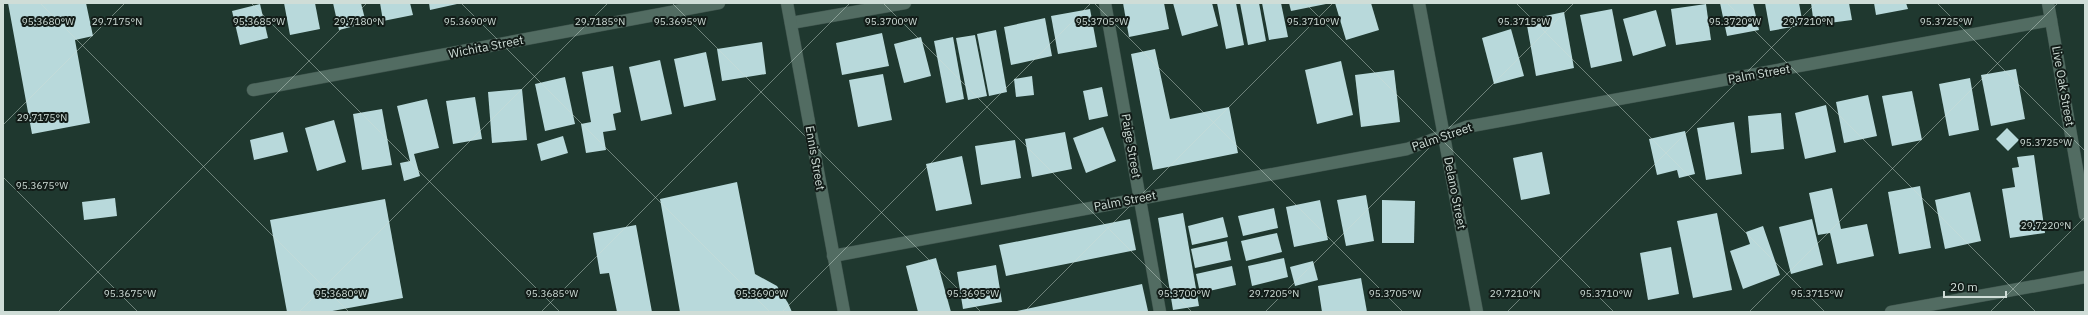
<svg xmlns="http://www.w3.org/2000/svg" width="2088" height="315" font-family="'IBM Plex Sans',sans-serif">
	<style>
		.building { fill: #b8d9db }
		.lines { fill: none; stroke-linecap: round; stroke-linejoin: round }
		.minor-casing { stroke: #3f544d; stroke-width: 13 }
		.tertiary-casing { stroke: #3f544d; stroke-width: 13 }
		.minor { stroke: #526c62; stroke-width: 12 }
		.tertiary { stroke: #526c62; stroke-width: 12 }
		.ticks { fill: none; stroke: #cfddd7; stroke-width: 1; stroke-opacity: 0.45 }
		.labels { text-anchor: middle; stroke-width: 4; stroke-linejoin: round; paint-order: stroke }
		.street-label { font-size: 12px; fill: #cfddd7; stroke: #121c18 }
		.ticks-label { font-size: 10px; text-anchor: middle; fill: #cfddd7; stroke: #121c18; stroke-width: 4; stroke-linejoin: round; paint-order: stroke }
	</style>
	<rect width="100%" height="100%" fill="#1f382f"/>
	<!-- building -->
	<g class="building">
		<path d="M8,3H86L93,36L75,40L90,123L32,134Z"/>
		<path d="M284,3H315L320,29L290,35Z"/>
		<path d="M333,3H361L366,23L339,30Z"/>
		<path d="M380,3H410L413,15L383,21Z"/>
		<path d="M429,3H457V4L430,10Z"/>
		<path d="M1123,3H1164L1169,29L1129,37Z"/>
		<path d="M1173,3H1212L1218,26L1182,36Z"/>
		<path d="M1217,3H1236L1244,45L1226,49Z"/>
		<path d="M1240,3H1259L1266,41L1248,45Z"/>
		<path d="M1262,3H1281L1288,37L1269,40Z"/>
		<path d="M1289,3H1326V4L1291,11Z"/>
		<path d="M1335,3H1371L1379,30L1346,40Z"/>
		<path d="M1720,3H1753L1759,30L1727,36Z"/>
		<path d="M1765,3H1799L1803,25L1770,31Z"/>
		<path d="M1811,3H1849L1852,20L1814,25Z"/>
		<path d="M1874,3H1906L1908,9L1876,15Z"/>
		<path d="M260,4L268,38L240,45L232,11Z"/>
		<path d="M1706,4L1711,40L1676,45L1671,9Z"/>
		<path d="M1090,9L1097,47L1058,54L1051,16Z"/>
		<path d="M1612,9L1622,61L1591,68L1580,15Z"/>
		<path d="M1656,10L1666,46L1633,56L1623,19Z"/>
		<path d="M1564,12L1574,68L1536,76L1526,20Z"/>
		<path d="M1045,18L1052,56L1011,65L1004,27Z"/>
		<path d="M1511,29L1524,76L1494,84L1482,38Z"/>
		<path d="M996,30L1007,92L989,96L977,34Z"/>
		<path d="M882,33L889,66L842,75L836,43Z"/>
		<path d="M975,35L987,96L968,100L956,38Z"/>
		<path d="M921,37L931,76L904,83L894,44Z"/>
		<path d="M953,37L964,99L946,103L934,41Z"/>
		<path d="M762,42L766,74L722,81L717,49Z"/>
		<path d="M1155,49L1170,119L1229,107L1238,153L1153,170L1131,54Z"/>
		<path d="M706,52L716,100L684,107L674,59Z"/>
		<path d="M660,60L672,114L641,121L629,67Z"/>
		<path d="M1341,61L1353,115L1317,124L1305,70Z"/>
		<path d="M613,66L621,112L613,114L616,130L603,132L606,150L586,153L581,124L591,122L582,72Z"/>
		<path d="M2016,69L2025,119L1991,126L1981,75Z"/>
		<path d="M1394,70L1400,122L1361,127L1355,75Z"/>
		<path d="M883,74L892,120L858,127L849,80Z"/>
		<path d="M1032,76L1034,95L1016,97L1014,79Z"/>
		<path d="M565,77L575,124L545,131L535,84Z"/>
		<path d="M1970,78L1979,130L1949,136L1939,84Z"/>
		<path d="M1102,87L1108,116L1089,120L1083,91Z"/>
		<path d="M522,89L527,140L492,143L488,92Z"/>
		<path d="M1912,91L1922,140L1892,146L1882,96Z"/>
		<path d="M1868,95L1877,136L1844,143L1836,102Z"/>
		<path d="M475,97L482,139L453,144L446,101Z"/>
		<path d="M427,99L439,148L414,154L420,176L404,181L400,163L410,161L397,106Z"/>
		<path d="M1826,105L1836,152L1805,159L1795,113Z"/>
		<path d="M382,109L392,165L362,170L353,114Z"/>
		<path d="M1781,113L1784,149L1751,153L1748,116Z"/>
		<path d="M334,120L346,162L317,171L305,128Z"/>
		<path d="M1734,122L1742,174L1706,180L1697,128Z"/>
		<path d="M1103,127L1116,161L1086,173L1073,138Z"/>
		<path d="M2007,128L2019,140L2008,151L1996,139Z"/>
		<path d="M1685,131L1695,174L1679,178L1677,170L1657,175L1649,139Z"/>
		<path d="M283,132L288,152L254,160L250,140Z"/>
		<path d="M1065,132L1072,169L1032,177L1025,139Z"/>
		<path d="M563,136L568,153L541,161L537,144Z"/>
		<path d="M1015,140L1021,178L981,185L975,146Z"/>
		<path d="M1542,152L1550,194L1521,200L1513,158Z"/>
		<path d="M2034,155L2045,233L2010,238L2002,189L2015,187L2012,168L2019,167L2017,157Z"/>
		<path d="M962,156L972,204L936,211L926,164Z"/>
		<path d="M737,182L755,274L777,286L788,303L792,312H680L660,199Z"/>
		<path d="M1920,186L1931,248L1899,254L1888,192Z"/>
		<path d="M1832,188L1841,229L1867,224L1874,256L1837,264L1830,233L1818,235L1809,193Z"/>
		<path d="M1970,192L1981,241L1945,249L1935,200Z"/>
		<path d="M1366,195L1374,241L1346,246L1337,200Z"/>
		<path d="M115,198L117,216L84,220L82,202Z"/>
		<path d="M385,199L403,298L327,312H287L270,220Z"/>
		<path d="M1320,200L1328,240L1294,247L1286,207Z"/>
		<path d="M1382,200L1415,201L1414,243H1382Z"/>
		<path d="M1274,208L1278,228L1243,236L1238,216Z"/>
		<path d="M1183,213L1199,306L1173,310L1158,218Z"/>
		<path d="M1717,213L1732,290L1693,298L1677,221Z"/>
		<path d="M1223,217L1228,237L1192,245L1188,226Z"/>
		<path d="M1130,219L1136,250L1006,276L999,245Z"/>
		<path d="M1812,219L1823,265L1791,274L1779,227Z"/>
		<path d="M636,225L652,312H617L609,273L600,274L593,233Z"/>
		<path d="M1763,226L1780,275L1743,289L1730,251L1750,244L1746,232Z"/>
		<path d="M1277,233L1282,252L1246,261L1241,241Z"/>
		<path d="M1227,241L1231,260L1195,268L1191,249Z"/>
		<path d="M1671,247L1679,294L1648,300L1640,253Z"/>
		<path d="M936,258L951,312H918L906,266Z"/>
		<path d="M1284,258L1288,277L1252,286L1248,266Z"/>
		<path d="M1313,261L1318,280L1295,286L1290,267Z"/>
		<path d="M996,265L1002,302L963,309L957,272Z"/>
		<path d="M1232,266L1236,285L1200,293L1196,274Z"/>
		<path d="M1361,278L1367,312H1322L1318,286Z"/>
		<path d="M1142,284L1148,311L1017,312V311Z"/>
	</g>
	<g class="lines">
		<!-- minor casing -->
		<g class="minor-casing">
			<g id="minor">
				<path d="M1105,3L1160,312"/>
				<path d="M1419,3L1477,312"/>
				<path d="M2048,3L2085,215"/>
				<path d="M791,23L905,3"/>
				<path d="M253,90L719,3"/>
				<path d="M833,256L1407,149L1466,127L2051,20"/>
				<path d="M1891,312L2085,277"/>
			</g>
		</g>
		<!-- tertiary casing -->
		<g class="tertiary-casing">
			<path id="tertiary" d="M787,3L844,312"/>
		</g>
		<!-- minor -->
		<use href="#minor" class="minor"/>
		<!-- tertiary -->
		<use href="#tertiary" class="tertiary"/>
	</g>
	<!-- ticks -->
	<path class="ticks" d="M40,3L349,312M251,3L560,312M461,3L770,312M672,3L981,312M883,3L1192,312M1094,3L1403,312M1305,3L1614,312M1516,3L1825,312M1727,3L2036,312M1937,3L2085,151M3,125L125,3M3,177L138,312M58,312L367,3M299,312L608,3M541,312L850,3M782,312L1091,3M1024,312L1333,3M1265,312L1574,3M1507,312L1816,3M1749,312L2058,3M1990,312L2085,217"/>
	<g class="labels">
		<!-- street labels -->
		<g class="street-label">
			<text transform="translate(486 47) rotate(-11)" y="4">Wichita Street</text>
			<text transform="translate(1759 74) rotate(-10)" y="4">Palm Street</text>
			<text transform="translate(2063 86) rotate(80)" y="4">Live Oak Street</text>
			<text transform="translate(1442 137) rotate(-19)" y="4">Palm Street</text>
			<text transform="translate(1131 146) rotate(80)" y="4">Paige Street</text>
			<text transform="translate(815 158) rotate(80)" y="4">Ennis Street</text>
			<text transform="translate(1455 193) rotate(79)" y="4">Delano Street</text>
			<text transform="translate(1125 201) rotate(-11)" y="4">Palm Street</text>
		</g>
	</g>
	<g class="ticks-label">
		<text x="1102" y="25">95.3705°W</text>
		<text x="1524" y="25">95.3715°W</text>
		<text x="48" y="25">95.3680°W</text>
		<text x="117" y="25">29.7175°N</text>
		<text x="259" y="25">95.3685°W</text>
		<text x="359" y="25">29.7180°N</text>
		<text x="470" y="25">95.3690°W</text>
		<text x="600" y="25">29.7185°N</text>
		<text x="680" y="25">95.3695°W</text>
		<text x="891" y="25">95.3700°W</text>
		<text x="1313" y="25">95.3710°W</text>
		<text x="1735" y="25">95.3720°W</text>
		<text x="1808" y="25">29.7210°N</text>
		<text x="1946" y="25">95.3725°W</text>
		<text x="42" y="121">29.7175°N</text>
		<text x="2046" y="146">95.3725°W</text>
		<text x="42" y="189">95.3675°W</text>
		<text x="2046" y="229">29.7220°N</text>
		<text x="130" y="297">95.3675°W</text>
		<text x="341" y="297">95.3680°W</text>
		<text x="552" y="297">95.3685°W</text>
		<text x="762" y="297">95.3690°W</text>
		<text x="973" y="297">95.3695°W</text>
		<text x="1184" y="297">95.3700°W</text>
		<text x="1274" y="297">29.7205°N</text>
		<text x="1395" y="297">95.3705°W</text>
		<text x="1515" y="297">29.7210°N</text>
		<text x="1606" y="297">95.3710°W</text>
		<text x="1817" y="297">95.3715°W</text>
	</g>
	<!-- border -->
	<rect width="2088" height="315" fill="none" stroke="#cfddd7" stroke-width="8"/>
	<!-- scale -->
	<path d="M1944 291v6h62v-6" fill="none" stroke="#cfddd7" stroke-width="2"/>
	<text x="1950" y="291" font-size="12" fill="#cfddd7" stroke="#121c18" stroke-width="3" paint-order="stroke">20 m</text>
</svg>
